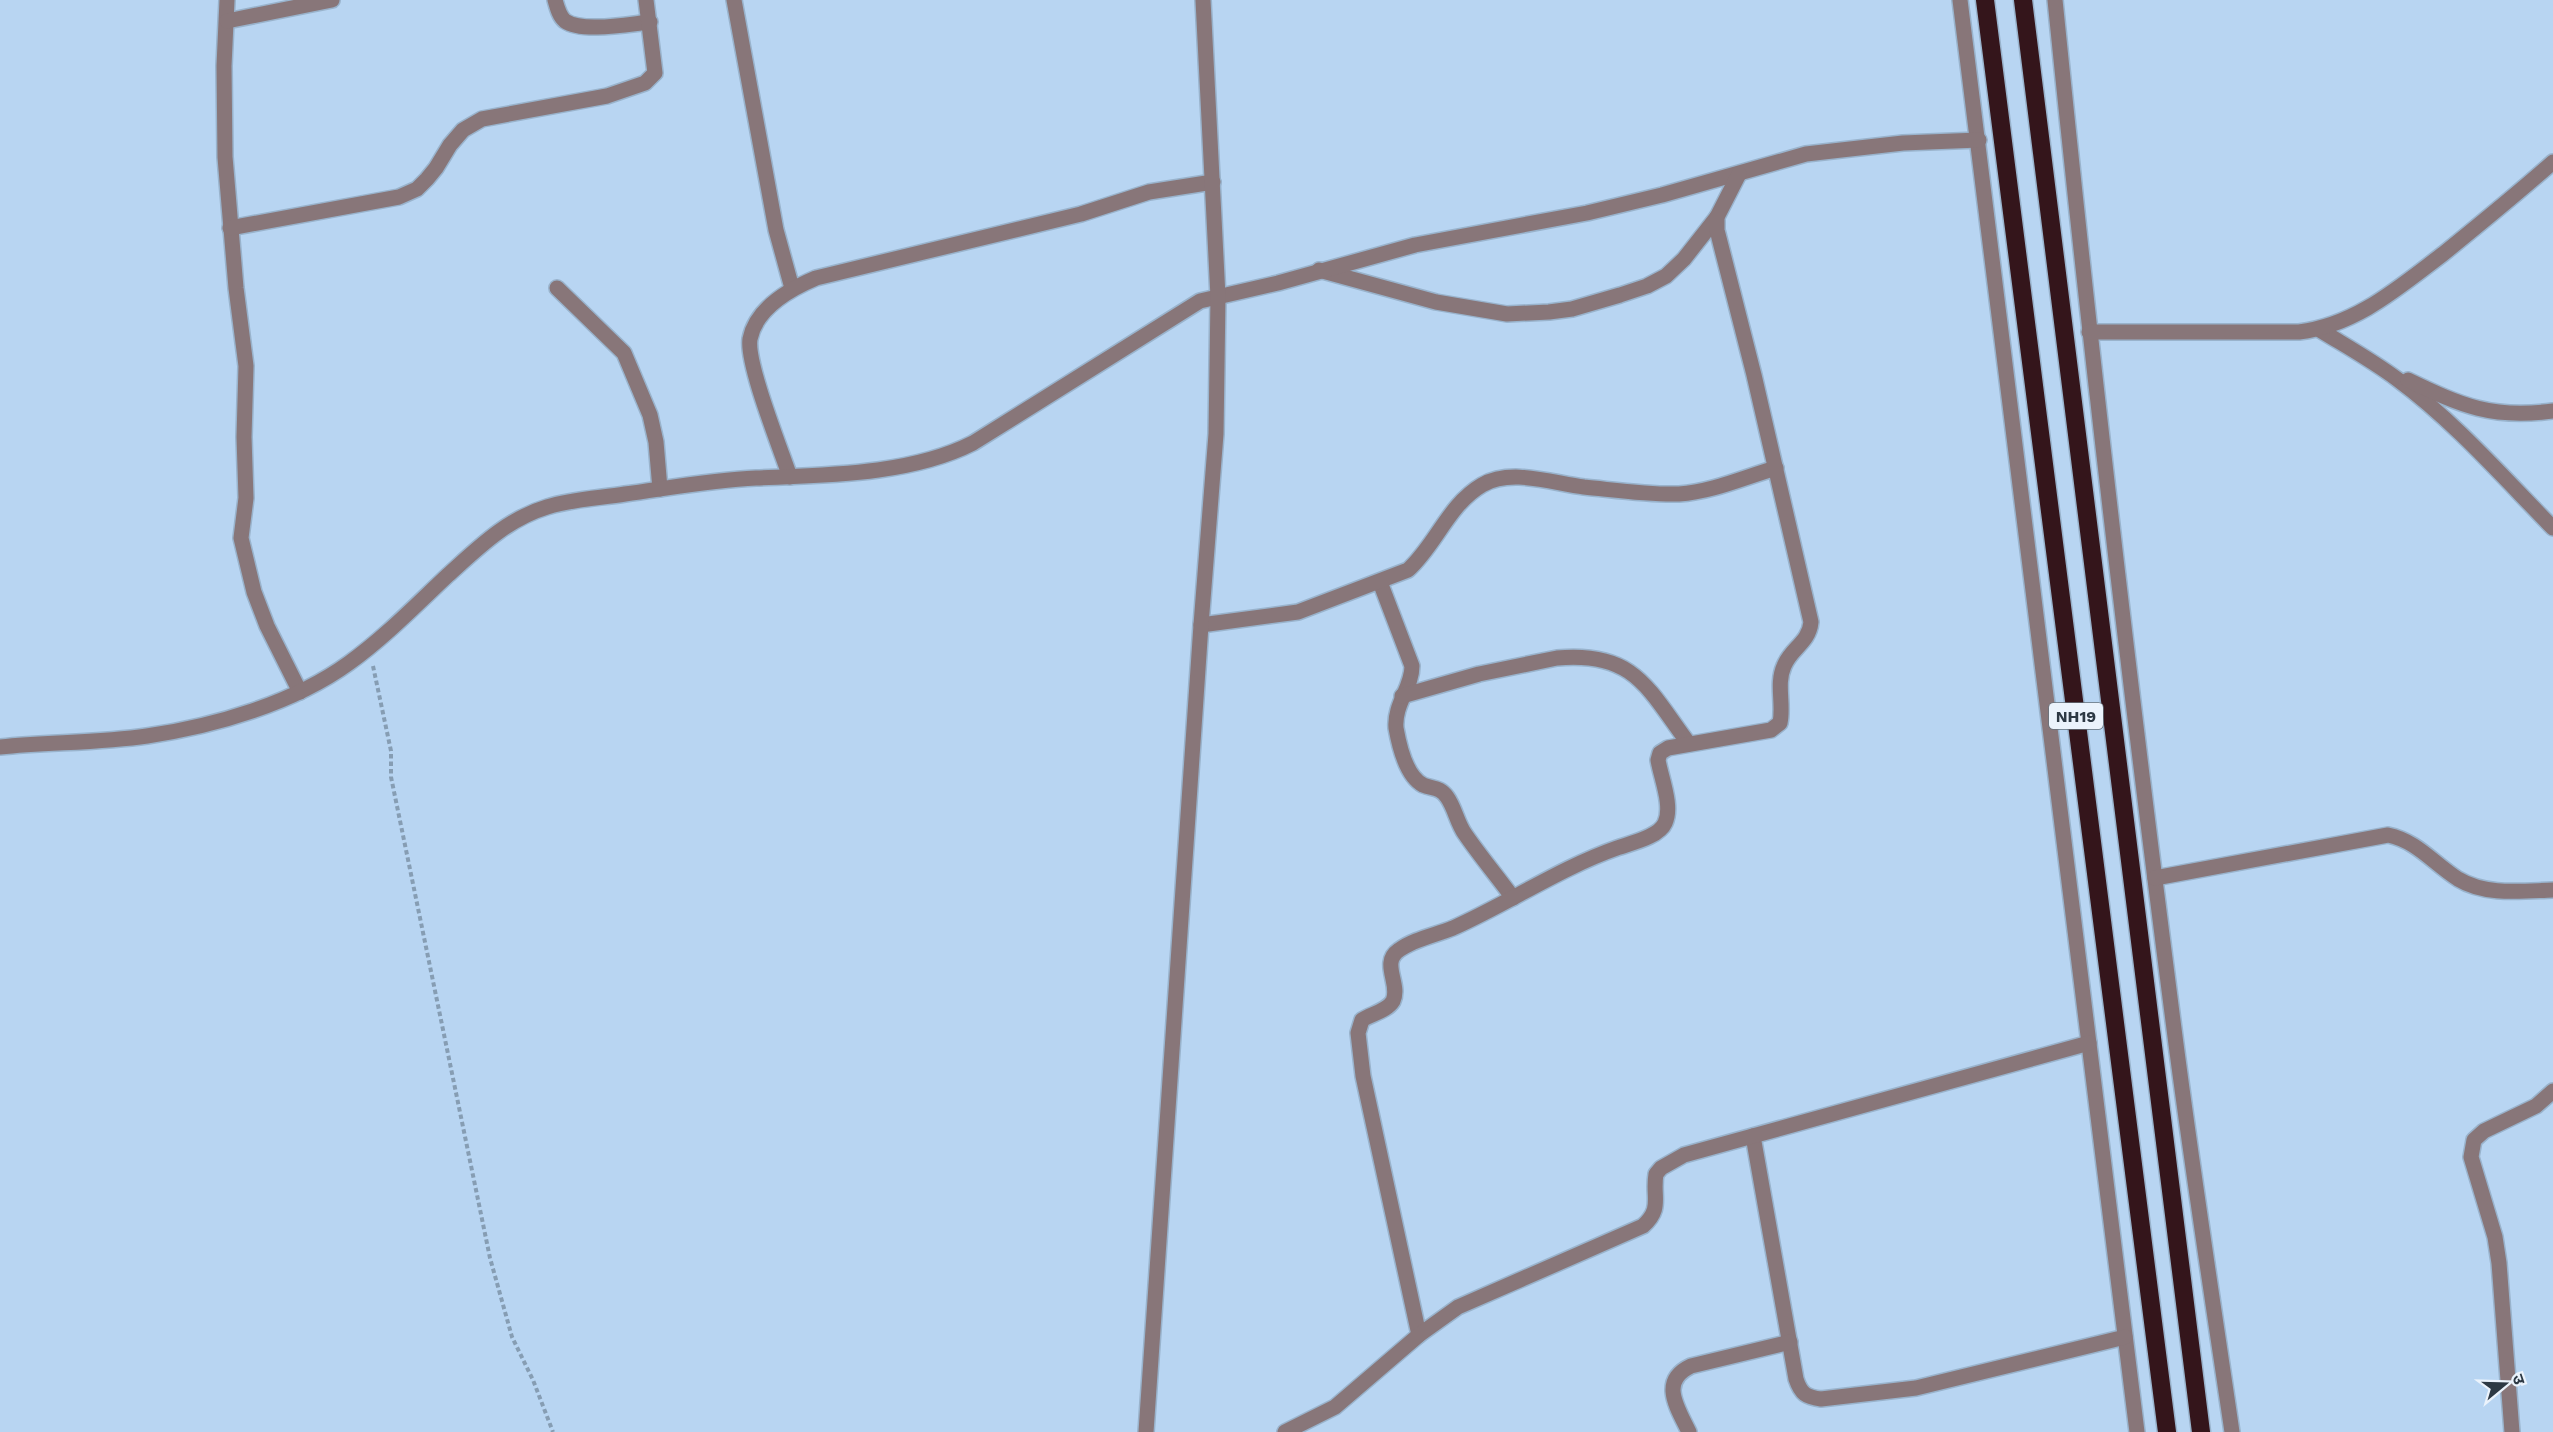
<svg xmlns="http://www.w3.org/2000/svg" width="2553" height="1432" font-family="'Work Sans','Noto Sans Devanagari',sans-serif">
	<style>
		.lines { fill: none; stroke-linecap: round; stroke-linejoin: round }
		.minor-casing { stroke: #99b3cc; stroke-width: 18 }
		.highway-casing { stroke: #99b3cc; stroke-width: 21 }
		.path { stroke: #869db3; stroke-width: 4; stroke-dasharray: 4.5 3; stroke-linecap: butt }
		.minor { stroke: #887679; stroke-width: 15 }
		.highway { stroke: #34151b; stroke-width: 18 }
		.labels { text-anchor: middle; stroke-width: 4.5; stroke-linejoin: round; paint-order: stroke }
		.shield { fill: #ebf3fc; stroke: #66717b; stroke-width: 1.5 }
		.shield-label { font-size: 16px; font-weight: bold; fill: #2d3944 }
	</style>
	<rect width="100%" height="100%" fill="#b8d5f2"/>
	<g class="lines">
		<!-- minor casing -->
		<g class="minor-casing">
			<g id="minor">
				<path d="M227,0L224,66L225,157L236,288L246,366L244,437L246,498L241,538L254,592L267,626L300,692"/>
				<path d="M555,0C557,7 559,16 565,21C582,33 629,24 650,22"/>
				<path d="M734,0L776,230L792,288"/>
				<path d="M1960,0L2137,1432"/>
				<path d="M2055,0C2090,349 2131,697 2176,1044C2193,1174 2213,1303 2232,1432"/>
				<path d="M227,21L332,0"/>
				<path d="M230,228L399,197L417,189L427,179L436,168L450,145L463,130L482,119L607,96L645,83L655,73L646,0"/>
				<path d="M1319,270L1436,302L1507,314L1549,312L1572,309L1620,295L1647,286L1666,276L1684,259L1717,217"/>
				<path d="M557,288L624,353L650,415L656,442L660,489"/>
				<path d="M2320,330C2346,346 2373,361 2397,379C2455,422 2503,477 2553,528"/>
				<path d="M2089,332H2299C2356,325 2398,288 2443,254C2480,224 2517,194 2553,162"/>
				<path d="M2408,380C2462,406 2492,419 2553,411"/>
				<path d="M790,477C781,450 746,363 750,339C756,308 790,289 816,278L1081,214L1149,192L1213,182"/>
				<path d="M1380,582L1412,666C1412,688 1394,704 1396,728C1399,745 1406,776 1423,785C1433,789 1440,787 1447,797C1455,808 1457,823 1465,834C1480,856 1497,876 1513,898"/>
				<path d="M1201,625L1298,612L1408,570C1436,545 1448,505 1482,485C1511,468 1552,483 1584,487C1615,490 1648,495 1679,494C1712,492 1745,477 1776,468"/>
				<path d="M1402,696L1479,674L1557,658C1635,651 1648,689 1689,744"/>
				<path d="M0,747C49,742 99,743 147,736C215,726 294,703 349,663C385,637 416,605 448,575C478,548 507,519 547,507C572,499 600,498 625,494C669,488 712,480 756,478C826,475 910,475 973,443L1200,301L1278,283L1415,245L1587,213L1662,195L1806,154L1903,143L1979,140"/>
				<path d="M2155,878L2388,835C2417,841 2433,863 2458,879C2486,896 2522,891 2553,890"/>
				<path d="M1753,1136L1796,1379C1801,1394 1806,1397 1821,1399L1916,1388L2125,1337"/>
				<path d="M1419,1335L1363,1076L1358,1033L1362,1020C1371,1014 1387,1011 1393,1001C1401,984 1380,963 1399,950C1414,939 1436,935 1453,928C1509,903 1560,868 1617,848C1631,843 1659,837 1665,823C1673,806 1661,778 1658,760L1660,753L1668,748L1771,730L1780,723C1784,704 1776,684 1784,666C1791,648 1809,643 1811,622L1754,375L1717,230V217L1739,174"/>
				<path d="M1146,1432L1201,625L1216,434L1218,297L1203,0"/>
				<path d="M1285,1432L1335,1407L1419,1335L1458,1307L1643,1226C1663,1208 1652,1197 1656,1174L1661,1168L1684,1155L2089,1043"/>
				<path d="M1689,1432C1677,1407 1659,1381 1691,1366L1790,1342"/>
				<path d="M2512,1432L2499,1263L2495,1237L2471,1157L2474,1140L2484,1131L2536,1106L2553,1091"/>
			</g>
		</g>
		<!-- highway casing -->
		<g class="highway-casing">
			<g id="highway">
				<path d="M1985,0L2167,1432"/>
				<path d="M2023,0L2201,1432"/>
			</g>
		</g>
		<!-- path -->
		<path class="path" d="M373,666L391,751V777L490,1258L512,1337L533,1380L553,1432"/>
		<!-- minor -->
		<use href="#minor" class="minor"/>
		<!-- highway -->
		<use href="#highway" class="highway"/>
	</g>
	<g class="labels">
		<!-- shield labels -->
		<rect class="shield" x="2049" y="703" width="54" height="26" rx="4.5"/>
		<g class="shield-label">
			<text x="2076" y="722">NH19</text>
		</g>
	</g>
	<!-- north arrow -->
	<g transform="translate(2505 1384) rotate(71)" stroke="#ebf3fc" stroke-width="4.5" paint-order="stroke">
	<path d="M0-4.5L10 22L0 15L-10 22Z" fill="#2d3944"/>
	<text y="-9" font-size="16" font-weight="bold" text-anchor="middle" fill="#2d3944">उ</text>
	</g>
</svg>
